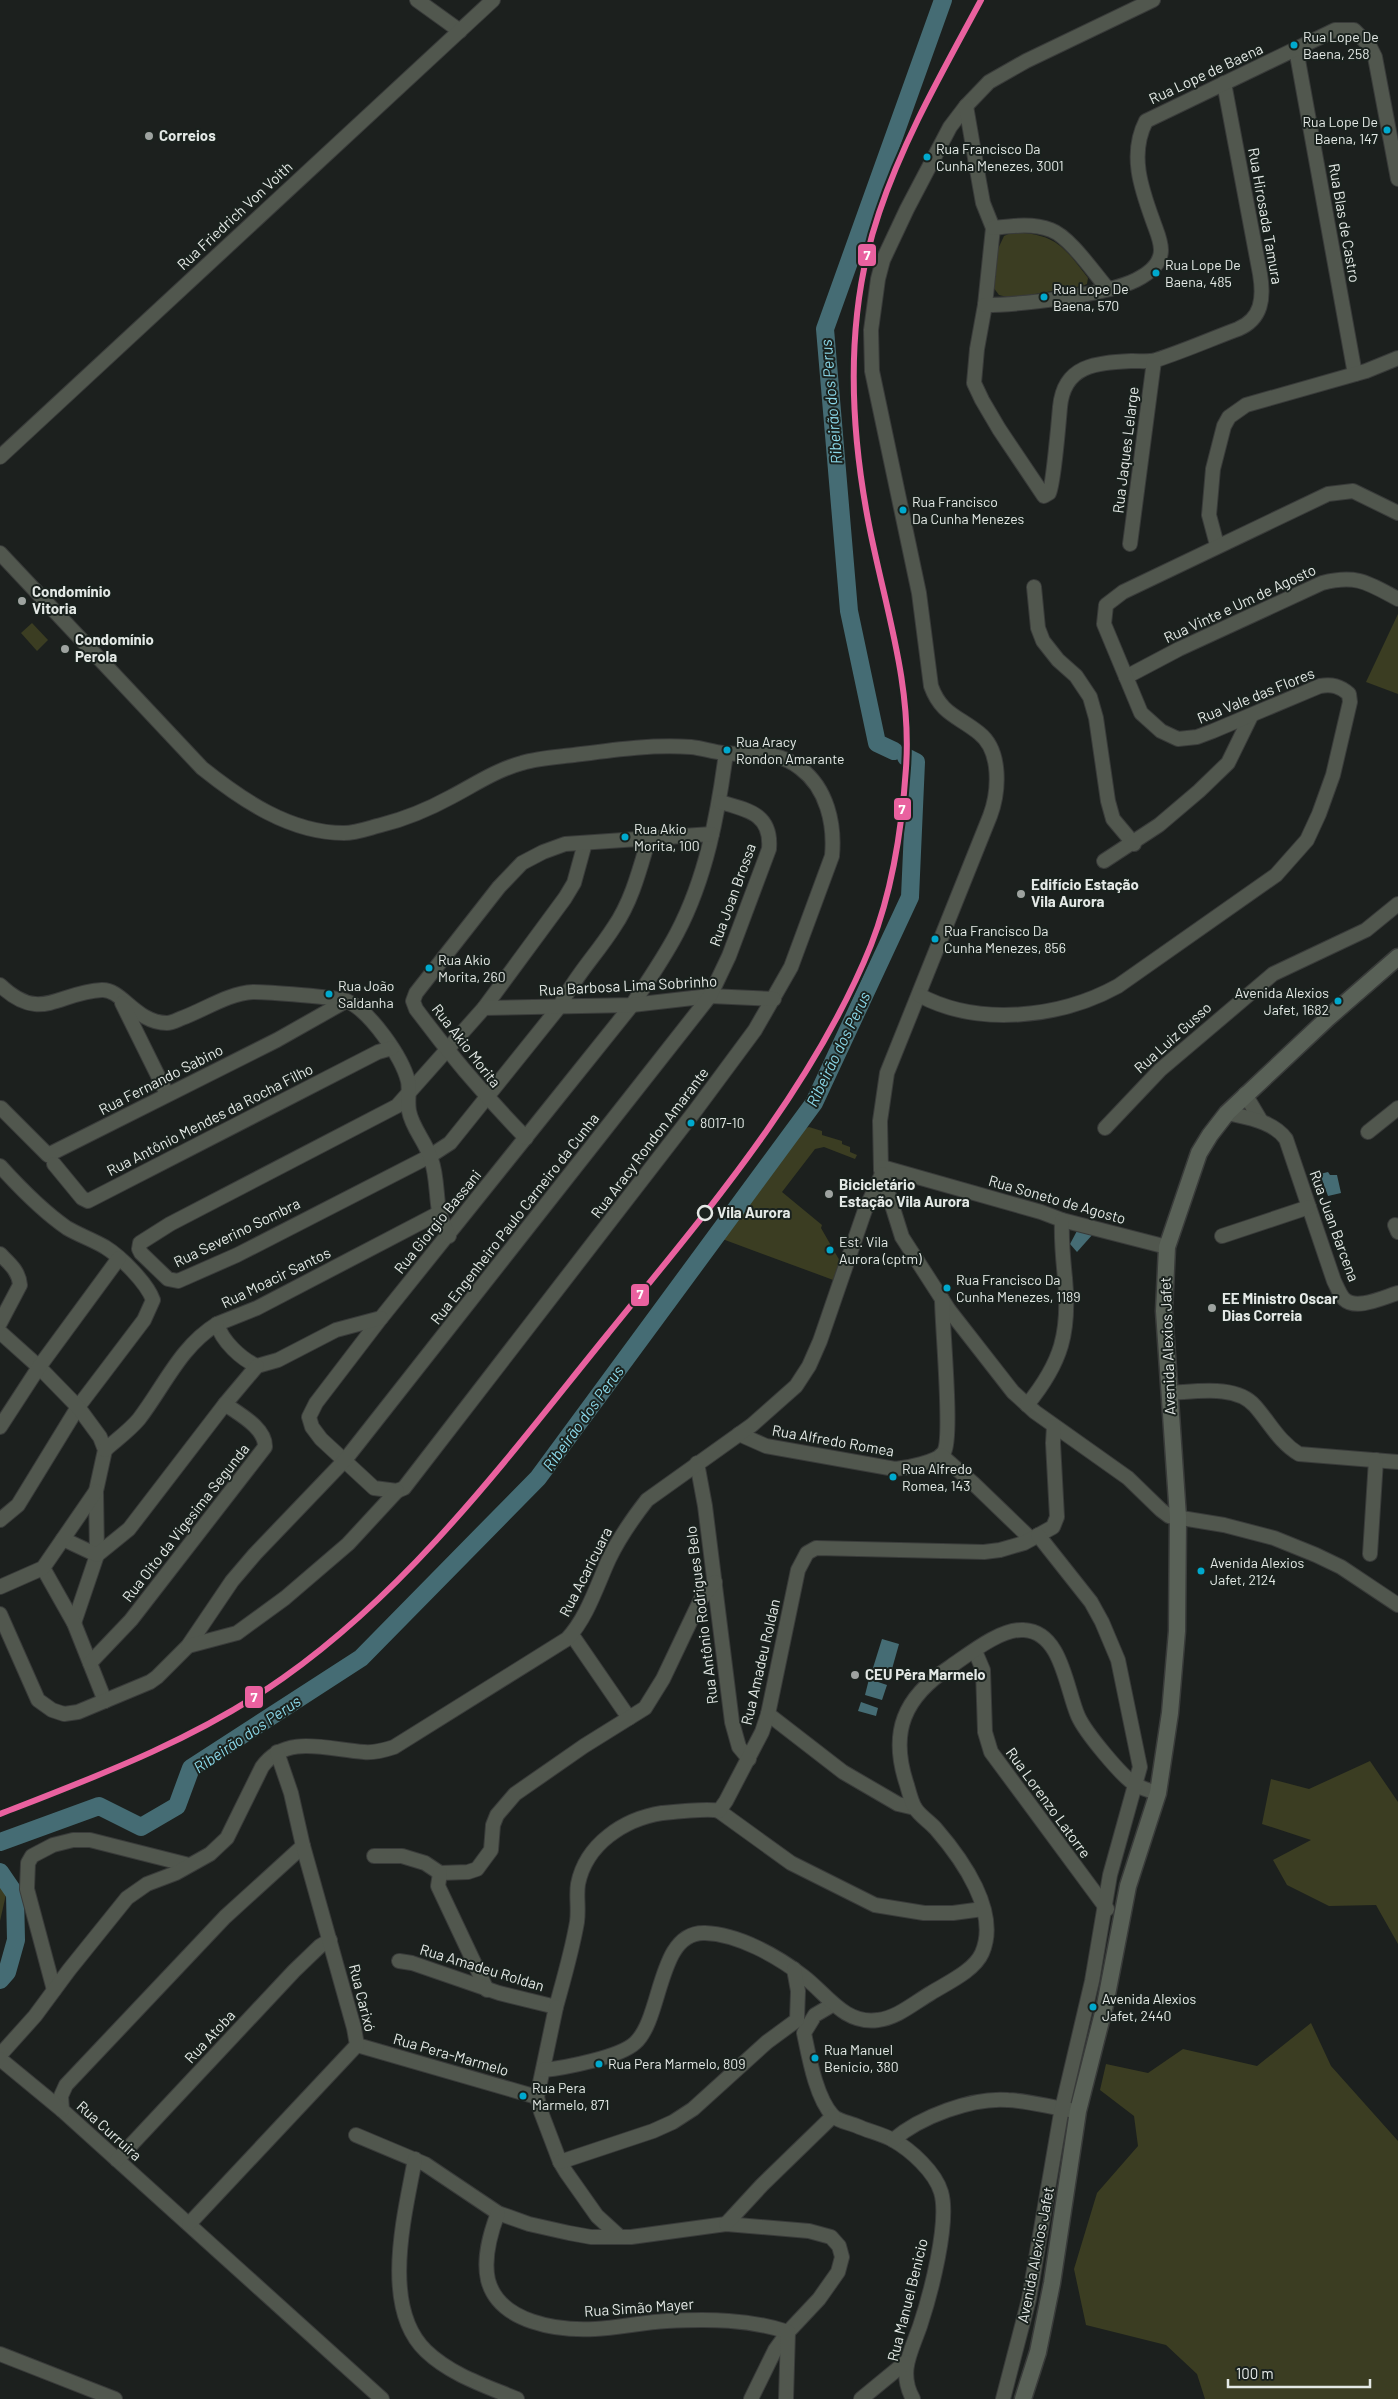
<svg xmlns="http://www.w3.org/2000/svg" width="1398" height="2399" font-family="Barlow,sans-serif">
	<style>
		.green { fill: #3b3d22 }
		.water { fill: #456c74 }
		.lines { fill: none; stroke-linecap: round; stroke-linejoin: round }
		.river { stroke: #456c74; stroke-width: 18 }
		.minor-casing { stroke: #393b3a; stroke-width: 16 }
		.major-casing { stroke: #393b3a; stroke-width: 19 }
		.minor { stroke: #51574e; stroke-width: 14 }
		.major { stroke: #596157; stroke-width: 16 }
		.rail-1-casing { stroke: #1a221e; stroke-width: 10 }
		.rail-1 { stroke: #e9619f; stroke-width: 6 }
		.bus-dot { fill: #00a9ce; stroke: #1a221e; stroke-width: 2 }
		.poi-dot { fill: #9ea3a0; stroke: #1a221e; stroke-width: 2 }
		.stop-dot { fill: #1a221e; stroke: #e4e9e6; stroke-width: 2.5 }
		.labels { text-anchor: middle; stroke-width: 4; stroke-linejoin: round; paint-order: stroke }
		.bus-label { font-size: 14px; fill: #e4e9e6; stroke: #1a221e; text-anchor: start }
		.street-label { font-size: 15px; fill: #e4e9e6; stroke: #1a221e }
		.poi-label { font-size: 15px; font-weight: bold; fill: #e4e9e6; stroke: #1a221e; text-anchor: start }
		.stop-label { font-size: 15px; font-weight: bold; fill: #e4e9e6; stroke: #1a221e; text-anchor: start }
		.water-label { font-size: 16px; font-style: italic; fill: #8ad7e8; stroke: #1a221e }
		.line-badge { stroke: #1a221e; stroke-width: 2 }
		.badge-label { font-size: 14px; text-anchor: middle; font-weight: bold; fill: #fff }
	</style>
	<rect width="100%" height="100%" fill="#1c201e"/>
	<!-- green -->
	<g class="green">
		<path d="M1013,232C1055,234 1063,245 1088,278L1087,284L1082,286L1011,298L999,295L993,287L997,251L1004,236Z"/>
		<path d="M1398,614V694L1366,682Z"/>
		<path d="M32,623L48,640L37,651L21,633Z"/>
		<path d="M809,1127L822,1131V1135L842,1141V1144L850,1147V1152L857,1155L855,1159L824,1147L815,1149L782,1192L822,1225L821,1228L841,1263L836,1281L717,1237L803,1129Z"/>
		<path d="M1370,1761L1398,1802V1944L1376,1905L1329,1906L1287,1885L1273,1860L1311,1840L1262,1824L1271,1779L1309,1789Z"/>
		<path d="M0,1883L7,1890L0,1921Z"/>
		<path d="M1311,2023L1331,2066L1398,2141V2399H1205L1197,2374L1166,2345L1086,2325L1074,2269L1097,2193L1138,2146L1134,2116L1100,2090L1106,2064L1148,2073L1183,2049L1257,2066Z"/>
	</g>
	<!-- water -->
	<g class="water">
		<path d="M1328,1172L1330,1175H1337L1341,1193L1328,1196L1320,1174Z"/>
		<path d="M1078,1229L1093,1234L1077,1252L1070,1244Z"/>
		<path d="M882,1639L899,1644L890,1676L872,1671Z"/>
		<path d="M869,1679L887,1685L882,1700L865,1695Z"/>
		<path d="M861,1702L878,1708L876,1716L858,1711Z"/>
	</g>
	<g class="lines">
		<!-- river -->
		<g class="river">
			<path d="M894,751L877,743L849,611L825,329L943,0"/>
			<path d="M0,1842L99,1806L141,1827L177,1806L191,1768L361,1658L538,1478L814,1103L910,897L916,762L906,757"/>
			<path d="M0,1872L15,1894L16,1940L7,1972L0,1980"/>
		</g>
		<!-- minor casing -->
		<g class="minor-casing">
			<g id="minor">
				<path d="M417,0L460,31"/>
				<path d="M1153,0L1026,61L989,82L966,106L950,127L907,209L883,260L878,279L871,330L872,371L919,593L931,686C941,714 958,716 979,733C1002,751 999,792 990,816L887,1073L880,1121L881,1170L902,1237L949,1310L1013,1392L1035,1412L1128,1478L1161,1510L1169,1516L1224,1525L1274,1538L1316,1555L1341,1567L1398,1605"/>
				<path d="M1296,49L1355,374"/>
				<path d="M966,106L979,181L983,203L993,228L985,305L977,349L974,383L982,400L999,429L1044,496L1049,493C1053,487 1059,419 1060,407C1064,364 1097,363 1133,361C1141,361 1149,362 1156,360C1184,351 1211,339 1238,329C1262,319 1264,298 1260,274L1224,83"/>
				<path d="M993,228C1012,226 1032,223 1051,230C1070,237 1094,273 1108,289"/>
				<path d="M985,305C1019,305 1106,295 1136,280C1148,274 1161,265 1161,250C1161,240 1156,230 1153,221C1141,188 1129,154 1146,121L1335,30H1354L1369,45L1375,57L1398,179"/>
				<path d="M0,457L493,0"/>
				<path d="M1130,544L1154,361"/>
				<path d="M1217,545L1209,515L1213,469L1224,426L1229,417L1246,405L1366,371L1398,358"/>
				<path d="M0,553L202,768C242,800 290,833 344,833C356,833 369,828 381,825C405,819 429,809 451,797C474,785 496,770 522,763C538,758 557,757 574,755C612,750 653,744 691,747C702,748 713,752 724,753C752,756 776,749 800,768C827,788 835,824 832,856L791,967L755,1030L695,1111L404,1488L397,1491L374,1488L321,1439L312,1427L309,1417L316,1403L381,1318L632,1005C648,981 664,958 677,933C706,878 718,814 726,753"/>
				<path d="M1034,587L1038,628L1043,641L1058,660L1076,676L1090,697L1096,718L1108,801L1113,819L1134,844"/>
				<path d="M1126,677L1179,649L1322,583C1357,574 1368,583 1398,599"/>
				<path d="M585,843L574,883L565,898L484,1008L397,1106L170,1224L140,1243L139,1249L141,1253L168,1279L178,1281L237,1255L430,1156L450,1143L560,1006C574,977 597,954 614,927C632,901 640,868 649,838"/>
				<path d="M1104,861L1159,825L1199,791L1228,763L1251,716"/>
				<path d="M0,985C41,1024 58,992 102,990C122,989 136,1023 167,1023C172,1023 177,1020 182,1018C204,1010 229,993 253,992C265,992 337,997 347,1001C370,1011 402,1057 408,1081C410,1090 407,1101 409,1111C412,1128 426,1142 431,1159C437,1175 436,1194 439,1211C441,1219 445,1228 449,1236"/>
				<path d="M919,995C978,1027 1060,1018 1118,986L1276,875L1307,840L1319,814L1333,775L1350,702L1349,694C1340,686 1332,684 1320,686L1213,731L1197,737L1178,739L1161,731L1141,713L1104,624L1106,605L1123,592L1328,494L1353,491L1398,513"/>
				<path d="M122,1003L167,1094"/>
				<path d="M484,1008L632,1005L710,996L774,999"/>
				<path d="M1245,1094L1261,1121"/>
				<path d="M1,1108L48,1155L277,1040L346,1001"/>
				<path d="M1227,1113C1248,1118 1273,1121 1286,1139L1334,1281C1337,1287 1340,1295 1344,1299C1356,1311 1384,1297 1398,1293"/>
				<path d="M1105,1128L1160,1070L1273,974L1366,930L1398,904"/>
				<path d="M1368,1132L1398,1108"/>
				<path d="M526,1138C486,1097 450,1055 416,1009L413,1001L416,993L499,887L522,863L543,852L565,844L712,834"/>
				<path d="M54,1164L82,1198L88,1201L378,1052L392,1048"/>
				<path d="M0,1166C20,1188 42,1211 67,1228C79,1235 93,1240 105,1247C121,1257 147,1283 153,1300L144,1320L78,1407L18,1505L0,1520"/>
				<path d="M882,1167L1041,1212L1062,1220L1167,1247"/>
				<path d="M1395,1225L1398,1232"/>
				<path d="M1222,1236L1309,1207"/>
				<path d="M0,1254C9,1263 19,1271 20,1285L0,1323"/>
				<path d="M381,1318L336,1330L278,1360L257,1366C241,1359 222,1341 217,1324L257,1308L439,1213"/>
				<path d="M0,1332L39,1367L78,1407L100,1437L105,1450L96,1491L97,1555L74,1623"/>
				<path d="M1169,1393C1195,1392 1236,1384 1255,1406C1270,1423 1279,1442 1299,1454L1398,1462"/>
				<path d="M1027,1405C1062,1362 1070,1332 1065,1278C1063,1259 1061,1240 1062,1220"/>
				<path d="M0,1427L39,1367L119,1258"/>
				<path d="M739,1434L766,1446L895,1469C906,1468 938,1462 944,1452C953,1437 942,1325 942,1299"/>
				<path d="M105,1450C116,1440 129,1431 139,1419C165,1385 180,1347 217,1324"/>
				<path d="M941,1455L974,1484L1031,1539"/>
				<path d="M697,1463L705,1506L732,1722L739,1747L749,1759"/>
				<path d="M63,1539L97,1555L129,1529L225,1404L257,1366"/>
				<path d="M1370,1554L1376,1460"/>
				<path d="M43,1568L74,1623L105,1701"/>
				<path d="M0,1587L43,1568L96,1491"/>
				<path d="M0,1614L38,1700L52,1710L64,1714L78,1712L150,1682L157,1677L188,1646L232,1581L255,1554L345,1460L710,996L729,956L769,849C772,814 748,810 720,802"/>
				<path d="M572,1635L629,1718"/>
				<path d="M188,1646L237,1633L285,1598L348,1544L397,1491"/>
				<path d="M975,1651L983,1670L985,1732L991,1752L1107,1909"/>
				<path d="M90,1663L131,1620L265,1447C266,1428 239,1414 225,1404"/>
				<path d="M768,1714L843,1772L898,1804L915,1808"/>
				<path d="M719,1811L791,1863L875,1905L924,1913H953L983,1909"/>
				<path d="M303,1846L225,1917L66,2085L61,2096L62,2110L382,2399"/>
				<path d="M374,1856H402L425,1863L440,1873L468,1872L477,1869L491,1850L493,1825L497,1815L515,1794L584,1746L645,1708L663,1679L701,1599L715,1582"/>
				<path d="M440,1873L438,1886L487,1990"/>
				<path d="M399,1961L412,1963L499,1993L556,2007C564,1978 572,1951 577,1922C579,1909 576,1896 578,1884C586,1844 624,1819 662,1813C672,1812 711,1808 719,1811L726,1801L762,1732L768,1714L798,1570L807,1553L816,1548L984,1552L1000,1550L1024,1543L1053,1527L1057,1517L1053,1443L1054,1426"/>
				<path d="M54,1990L27,1889L28,1863L32,1856L53,1845L73,1840H90L189,1865"/>
				<path d="M832,2005L815,2015L804,2033C809,2057 816,2098 833,2116C838,2121 850,2123 857,2126C868,2131 882,2134 893,2140C911,2150 935,2172 941,2192C950,2222 930,2296 920,2326C911,2352 898,2372 913,2399"/>
				<path d="M556,2007L537,2097L541,2112L560,2162L566,2172L597,2216L620,2237"/>
				<path d="M357,2045L537,2097"/>
				<path d="M0,2055L35,2016L69,1970L127,1898L147,1884L176,1873L210,1854L227,1838L262,1767C286,1733 329,1750 364,1752C374,1753 385,1750 394,1747L567,1639C587,1618 597,1585 609,1559C619,1538 633,1518 647,1500L752,1425L796,1386L809,1366L820,1341L865,1210L882,1174"/>
				<path d="M0,2059L62,2110"/>
				<path d="M543,2070C565,2068 620,2057 635,2043C663,2018 657,1931 705,1933C738,1934 777,1956 803,1976C826,1993 844,2025 878,2020C897,2018 914,2003 931,1993C947,1983 974,1971 982,1953C1000,1912 962,1859 936,1829C930,1822 920,1816 915,1808C911,1801 909,1792 907,1785C889,1732 904,1697 950,1667C969,1654 1001,1628 1024,1630C1062,1632 1066,1689 1078,1716C1085,1732 1122,1777 1136,1785C1143,1789 1151,1791 1158,1793"/>
				<path d="M356,2135L425,2164L498,2213L529,2224L569,2233L591,2237H631L726,2224L809,2231L831,2237L839,2246L842,2257L838,2272L819,2299L788,2332L775,2350L751,2399"/>
				<path d="M893,2140C920,2117 972,2097 1008,2100C1029,2101 1049,2107 1070,2110"/>
				<path d="M415,2159C405,2214 380,2307 426,2351C451,2375 486,2386 517,2399"/>
				<path d="M117,2160L294,1971L320,1946L330,1940"/>
				<path d="M560,2162L653,2131L673,2122L693,2109L767,2042L797,2020L798,1991L794,1969"/>
				<path d="M498,2213C490,2234 483,2258 488,2280C499,2323 559,2331 595,2329C619,2328 643,2322 667,2321C709,2319 749,2319 788,2332L786,2399"/>
				<path d="M189,2224L357,2045L354,2028L303,1846L291,1793L277,1752"/>
				<path d="M726,2224L762,2185L833,2116"/>
				<path d="M0,2354L115,2399"/>
				<path d="M861,2399L906,2362"/>
				<path d="M1003,2399L1029,2299L1061,2113L1092,1981L1110,1875L1140,1767L1118,1660L1102,1622L1091,1602L1038,1535"/>
			</g>
		</g>
		<!-- major casing -->
		<g class="major-casing">
			<path id="major" d="M1023,2399L1038,2352L1052,2283L1078,2111L1105,2005L1128,1886L1158,1793L1170,1713L1177,1631L1178,1517L1164,1311L1167,1247L1199,1153L1210,1135L1227,1113L1328,1018L1398,957"/>
		</g>
		<!-- minor -->
		<use href="#minor" class="minor"/>
		<!-- major -->
		<use href="#major" class="major"/>
		<!-- rail-1 casing -->
		<g class="rail-1-casing">
			<path id="rail-1" d="M0,1814C98,1776 197,1739 283,1678C413,1586 508,1457 607,1335C704,1215 813,1089 871,945C893,889 902,828 906,768C912,684 885,607 869,525C849,422 845,313 879,213C904,138 944,69 981,0"/>
		</g>
		<!-- rail-1 -->
		<use href="#rail-1" class="rail-1"/>
	</g>
	<!-- markers -->
	<g class="bus-dot">
		<circle cx="1294" cy="45" r="4.5"/>
		<circle cx="1387" cy="130" r="4.5"/>
		<circle cx="927" cy="157" r="4.5"/>
		<circle cx="1156" cy="273" r="4.5"/>
		<circle cx="1044" cy="297" r="4.5"/>
		<circle cx="903" cy="510" r="4.5"/>
		<circle cx="727" cy="750" r="4.5"/>
		<circle cx="625" cy="837" r="4.5"/>
		<circle cx="935" cy="939" r="4.5"/>
		<circle cx="429" cy="968" r="4.5"/>
		<circle cx="329" cy="994" r="4.5"/>
		<circle cx="1338" cy="1001" r="4.5"/>
		<circle cx="691" cy="1123" r="4.5"/>
		<circle cx="830" cy="1250" r="4.5"/>
		<circle cx="947" cy="1288" r="4.5"/>
		<circle cx="893" cy="1477" r="4.5"/>
		<circle cx="1201" cy="1571" r="4.5"/>
		<circle cx="1093" cy="2007" r="4.5"/>
		<circle cx="815" cy="2058" r="4.5"/>
		<circle cx="599" cy="2064" r="4.5"/>
		<circle cx="523" cy="2096" r="4.5"/>
	</g>
	<g class="poi-dot">
		<circle cx="149" cy="136" r="5"/>
		<circle cx="22" cy="601" r="5"/>
		<circle cx="65" cy="649" r="5"/>
		<circle cx="1021" cy="894" r="5"/>
		<circle cx="829" cy="1194" r="5"/>
		<circle cx="1212" cy="1308" r="5"/>
		<circle cx="855" cy="1675" r="5"/>
	</g>
	<circle class="stop-dot" cx="705" cy="1213" r="7"/>
	<g class="labels">
		<!-- bus labels -->
		<g class="bus-label">
			<text x="1303" y="42">Rua Lope De<tspan x="1303" dy="17">Baena, 258</tspan></text>
			<text x="1378" y="127" text-anchor="end">Rua Lope De<tspan x="1378" dy="17">Baena, 147</tspan></text>
			<text x="936" y="154">Rua Francisco Da<tspan x="936" dy="17">Cunha Menezes, 3001</tspan></text>
			<text x="1165" y="270">Rua Lope De<tspan x="1165" dy="17">Baena, 485</tspan></text>
			<text x="1053" y="294">Rua Lope De<tspan x="1053" dy="17">Baena, 570</tspan></text>
			<text x="912" y="507">Rua Francisco<tspan x="912" dy="17">Da Cunha Menezes</tspan></text>
			<text x="736" y="747">Rua Aracy<tspan x="736" dy="17">Rondon Amarante</tspan></text>
			<text x="634" y="834">Rua Akio<tspan x="634" dy="17">Morita, 100</tspan></text>
			<text x="944" y="936">Rua Francisco Da<tspan x="944" dy="17">Cunha Menezes, 856</tspan></text>
			<text x="438" y="965">Rua Akio<tspan x="438" dy="17">Morita, 260</tspan></text>
			<text x="338" y="991">Rua João<tspan x="338" dy="17">Saldanha</tspan></text>
			<text x="1329" y="998" text-anchor="end">Avenida Alexios<tspan x="1329" dy="17">Jafet, 1682</tspan></text>
			<text x="700" y="1128">8017-10</text>
			<text x="839" y="1247">Est. Vila<tspan x="839" dy="17">Aurora (cptm)</tspan></text>
			<text x="956" y="1285">Rua Francisco Da<tspan x="956" dy="17">Cunha Menezes, 1189</tspan></text>
			<text x="902" y="1474">Rua Alfredo<tspan x="902" dy="17">Romea, 143</tspan></text>
			<text x="1210" y="1568">Avenida Alexios<tspan x="1210" dy="17">Jafet, 2124</tspan></text>
			<text x="1102" y="2004">Avenida Alexios<tspan x="1102" dy="17">Jafet, 2440</tspan></text>
			<text x="824" y="2055">Rua Manuel<tspan x="824" dy="17">Benicio, 380</tspan></text>
			<text x="608" y="2069">Rua Pera Marmelo, 809</text>
			<text x="532" y="2093">Rua Pera<tspan x="532" dy="17">Marmelo, 871</tspan></text>
		</g>
		<!-- street labels -->
		<g class="street-label">
			<text transform="translate(1206 74) rotate(-25)" y="5">Rua Lope de Baena</text>
			<text transform="translate(235 216) rotate(-43)" y="5">Rua Friedrich Von Voith</text>
			<text transform="translate(1265 216) rotate(80)" y="5">Rua Hirosada Tamura</text>
			<text transform="translate(1344 223) rotate(80)" y="5">Rua Blas de Castro</text>
			<text transform="translate(1126 450) rotate(-83)" y="5">Rua Jaques Lelarge</text>
			<text transform="translate(1240 604) rotate(-25)" y="5">Rua Vinte e Um de Agosto</text>
			<text transform="translate(1256 696) rotate(-22)" y="5">Rua Vale das Flores</text>
			<text transform="translate(733 895) rotate(-70)" y="5">Rua Joan Brossa</text>
			<text transform="translate(628 986) rotate(-3)" y="5">Rua Barbosa Lima Sobrinho</text>
			<text transform="translate(1173 1038) rotate(-42)" y="5">Rua Luiz Gusso</text>
			<text transform="translate(466 1046) rotate(52)" y="5">Rua Akio Morita</text>
			<text transform="translate(161 1080) rotate(-27)" y="5">Rua Fernando Sabino</text>
			<text transform="translate(210 1120) rotate(-27)" y="5">Rua Antônio Mendes da Rocha Filho</text>
			<text transform="translate(650 1143) rotate(-53)" y="5">Rua Aracy Rondon Amarante</text>
			<text transform="translate(1057 1200) rotate(16)" y="5">Rua Soneto de Agosto</text>
			<text transform="translate(515 1219) rotate(-52)" y="5">Rua Engenheiro Paulo Carneiro da Cunha</text>
			<text transform="translate(438 1222) rotate(-51)" y="5">Rua Giorgio Bassani</text>
			<text transform="translate(1334 1226) rotate(70)" y="5">Rua Juan Barcena</text>
			<text transform="translate(237 1233) rotate(-26)" y="5">Rua Severino Sombra</text>
			<text transform="translate(276 1278) rotate(-26)" y="5">Rua Moacir Santos</text>
			<text transform="translate(1168 1346) rotate(-92)" y="5">Avenida Alexios Jafet</text>
			<text transform="translate(833 1441) rotate(10)" y="5">Rua Alfredo Romea</text>
			<text transform="translate(186 1523) rotate(-52)" y="5">Rua Oito da Vigesima Segunda</text>
			<text transform="translate(586 1572) rotate(-63)" y="5">Rua Acaricuara</text>
			<text transform="translate(702 1615) rotate(-97)" y="5">Rua Antônio Rodrigues Belo</text>
			<text transform="translate(761 1662) rotate(-77)" y="5">Rua Amadeu Roldan</text>
			<text transform="translate(1048 1803) rotate(54)" y="5">Rua Lorenzo Latorre</text>
			<text transform="translate(482 1968) rotate(17)" y="5">Rua Amadeu Roldan</text>
			<text transform="translate(362 1998) rotate(76)" y="5">Rua Carixó</text>
			<text transform="translate(210 2037) rotate(-47)" y="5">Rua Atoba</text>
			<text transform="translate(451 2055) rotate(16)" y="5">Rua Pera-Marmelo</text>
			<text transform="translate(109 2131) rotate(42)" y="5">Rua Curruira</text>
			<text transform="translate(1036 2255) rotate(-79)" y="5">Avenida Alexios Jafet</text>
			<text transform="translate(908 2300) rotate(-76)" y="5">Rua Manuel Benicio</text>
			<text transform="translate(639 2308) rotate(-4)" y="5">Rua Simão Mayer</text>
		</g>
		<!-- poi labels -->
		<g class="poi-label">
			<text x="159" y="141">Correios</text>
			<text x="32" y="597">Condomínio<tspan x="32" dy="17">Vitoria</tspan></text>
			<text x="75" y="645">Condomínio<tspan x="75" dy="17">Perola</tspan></text>
			<text x="1031" y="890">Edifício Estação<tspan x="1031" dy="17">Vila Aurora</tspan></text>
			<text x="839" y="1190">Bicicletário<tspan x="839" dy="17">Estação Vila Aurora</tspan></text>
			<text x="1222" y="1304">EE Ministro Oscar<tspan x="1222" dy="17">Dias Correia</tspan></text>
			<text x="865" y="1680">CEU Pêra Marmelo</text>
		</g>
		<!-- stop labels -->
		<g class="stop-label">
			<text x="717" y="1218">Vila Aurora</text>
		</g>
		<!-- water labels -->
		<g class="water-label">
			<text transform="translate(831 402) rotate(-95)" y="6">Ribeirão dos Perus</text>
			<text transform="translate(838 1049) rotate(-64)" y="6">Ribeirão dos Perus</text>
			<text transform="translate(583 1418) rotate(-54)" y="6">Ribeirão dos Perus</text>
			<text transform="translate(247 1734) rotate(-34)" y="6">Ribeirão dos Perus</text>
		</g>
	</g>
	<g class="line-badge">
		<rect x="857" y="243" width="20" height="24" rx="5" fill="#e9619f"/>
		<rect x="893" y="797" width="19" height="24" rx="5" fill="#e9619f"/>
		<rect x="630" y="1283" width="20" height="24" rx="5" fill="#e9619f"/>
		<rect x="244" y="1685" width="20" height="24" rx="5" fill="#e9619f"/>
	</g>
	<g class="badge-label">
		<text x="867" y="260">7</text>
		<text x="902" y="814">7</text>
		<text x="640" y="1299">7</text>
		<text x="254" y="1702">7</text>
	</g>
	<!-- scale -->
	<path d="M1228 2379v8h142v-8" fill="none" stroke="#e4e9e6" stroke-width="2.5"/>
	<text x="1236" y="2379" font-size="15" fill="#e4e9e6" stroke="#1a221e" stroke-width="4" paint-order="stroke">100 m</text>
</svg>
